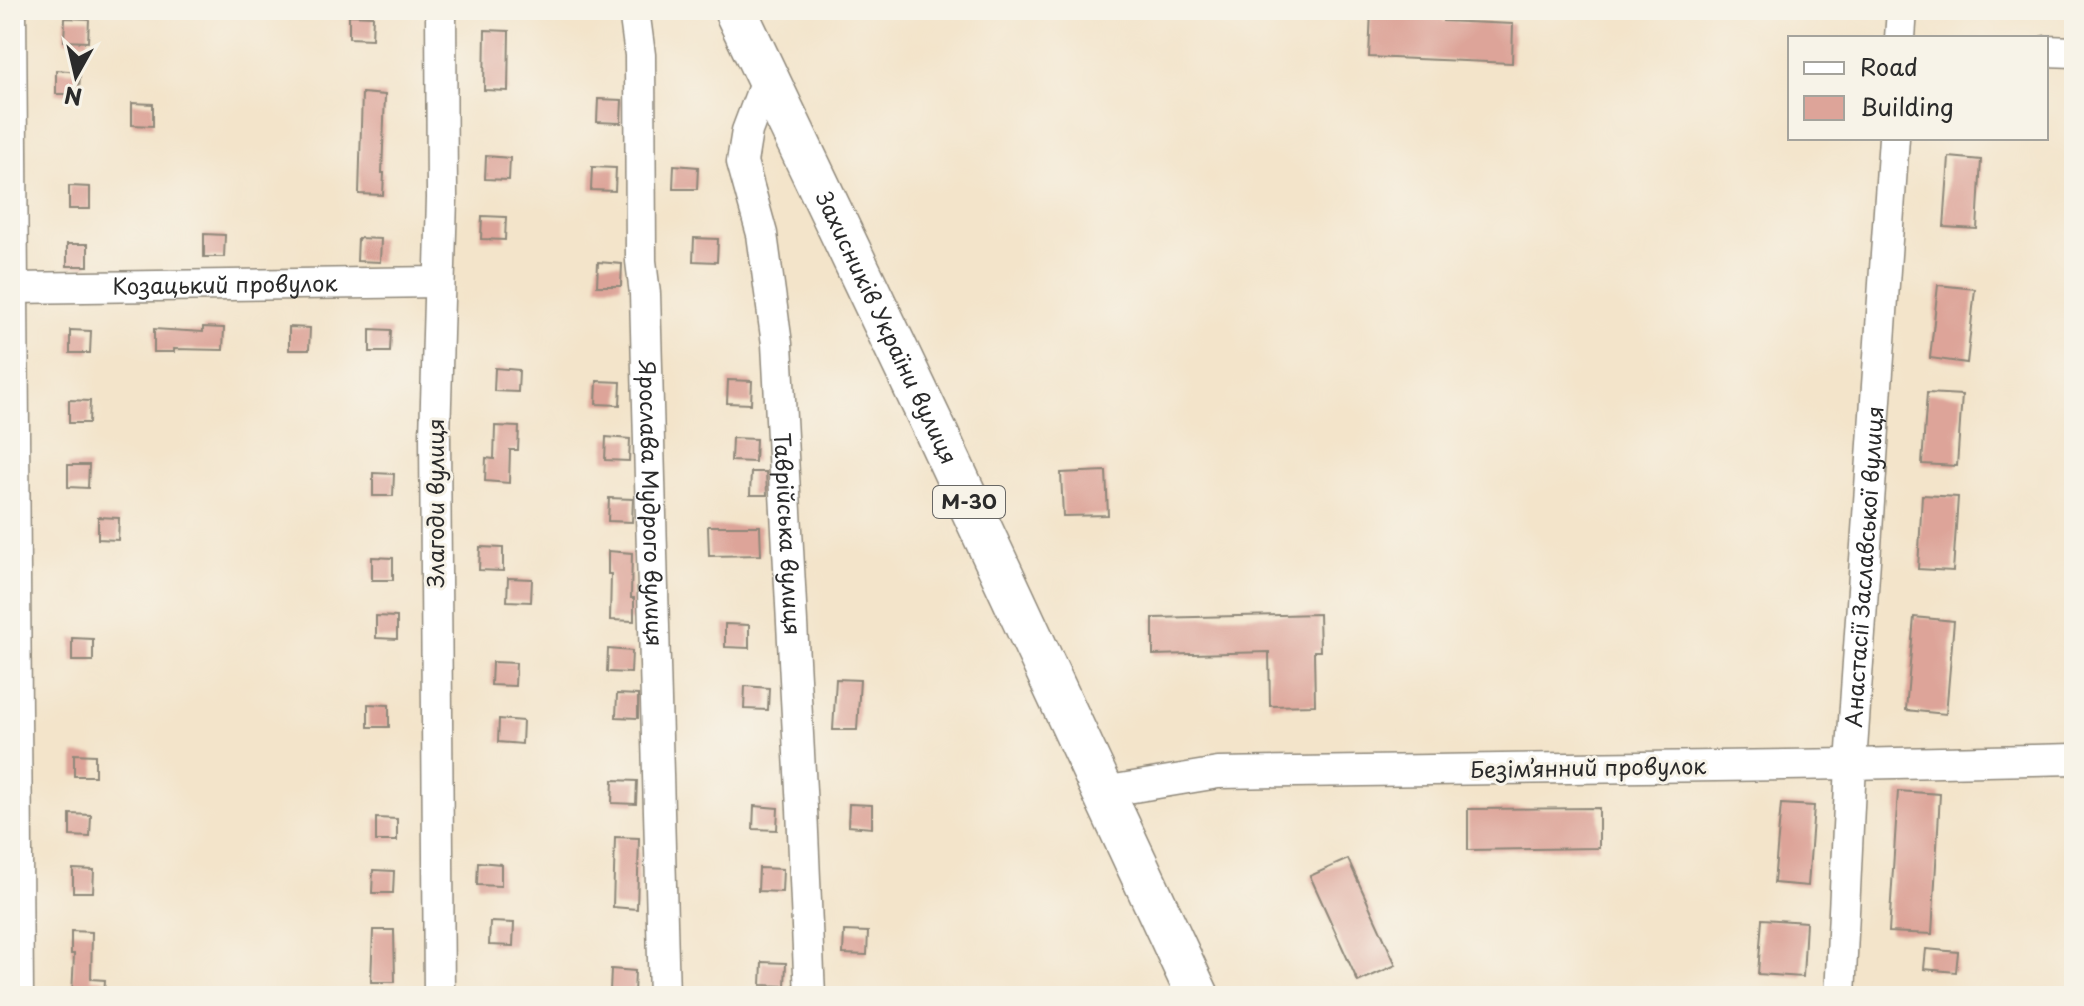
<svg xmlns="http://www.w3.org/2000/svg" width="2084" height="1006" font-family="'Playpen Sans',sans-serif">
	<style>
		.building { fill: #dda499 }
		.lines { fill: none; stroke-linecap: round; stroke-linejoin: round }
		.minor-casing { stroke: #8f887a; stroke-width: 33 }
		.highway-casing { stroke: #8f887a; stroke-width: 45 }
		.minor { stroke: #fff; stroke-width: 30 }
		.highway { stroke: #fff; stroke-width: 42 }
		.labels { text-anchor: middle; stroke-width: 6; stroke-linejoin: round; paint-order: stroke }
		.shield { fill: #f7f3e8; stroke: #686764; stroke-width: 2 }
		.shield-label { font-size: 20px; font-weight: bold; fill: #2b2b2b }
		.street-label { font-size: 22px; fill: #2b2b2b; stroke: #f7f3e8 }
	</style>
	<rect width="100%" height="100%" fill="#f7f3e8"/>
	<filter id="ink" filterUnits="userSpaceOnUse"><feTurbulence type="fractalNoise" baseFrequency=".0125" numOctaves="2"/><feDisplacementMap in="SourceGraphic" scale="16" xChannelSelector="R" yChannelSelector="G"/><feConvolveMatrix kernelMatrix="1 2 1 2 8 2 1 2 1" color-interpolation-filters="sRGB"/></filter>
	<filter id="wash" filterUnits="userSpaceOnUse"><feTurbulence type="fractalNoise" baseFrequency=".006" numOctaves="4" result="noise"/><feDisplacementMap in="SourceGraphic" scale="32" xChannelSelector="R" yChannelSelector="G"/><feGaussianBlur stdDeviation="1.8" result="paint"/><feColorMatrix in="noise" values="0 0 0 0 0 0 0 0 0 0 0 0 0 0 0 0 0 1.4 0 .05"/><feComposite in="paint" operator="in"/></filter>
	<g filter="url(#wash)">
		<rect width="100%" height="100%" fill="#f3e4ca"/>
		<g id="blocks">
			<!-- building -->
			<g class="building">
				<path d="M1371,10H1443V21L1513,24L1512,63L1369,57Z"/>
				<path d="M349,15L373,16L372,39L349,38Z"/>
				<path d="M65,18L89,19L88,42L64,41Z"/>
				<path d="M485,30L509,31L508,91L484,90Z"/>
				<path d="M56,70L80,72L79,94H56Z"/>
				<path d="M362,93L385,95L382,173H384L383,195L359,194Z"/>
				<path d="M598,99L622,100L621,123L597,122Z"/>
				<path d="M132,103L153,104V126L132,125Z"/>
				<path d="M486,156L510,158L509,180L485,179Z"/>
				<path d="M1949,157L1981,160L1977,229L1944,227Z"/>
				<path d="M674,165L698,167L697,189H673Z"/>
				<path d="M592,167L616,168L615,191L591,190Z"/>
				<path d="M69,186L90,187V209H69Z"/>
				<path d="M482,216L506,217L505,240L481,239Z"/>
				<path d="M204,234L225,235L224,257H204Z"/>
				<path d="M358,238L381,239L380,262L357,261Z"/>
				<path d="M694,238L718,239L717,262L693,261Z"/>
				<rect x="67" y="244" width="21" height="22"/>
				<path d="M598,262L622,264L621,286H597Z"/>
				<path d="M1938,285L1975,289L1967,363L1930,358Z"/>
				<path d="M203,327L224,328L223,350L174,349V352H154V329L203,332Z"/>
				<path d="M289,327L310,328L309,350H289Z"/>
				<path d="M370,329L391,330L390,352H370Z"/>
				<path d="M70,330L91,331L90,353H70Z"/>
				<path d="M495,368L519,370L518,392L494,391Z"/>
				<path d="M728,380L752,381L751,404L727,403Z"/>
				<path d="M597,381L621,382L620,405L596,404Z"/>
				<path d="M1927,393L1962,395L1957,466L1922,464Z"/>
				<path d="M69,400L90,401L89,423H69Z"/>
				<path d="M495,426L519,427L518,450H510L509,483L485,481L486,458L494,459Z"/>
				<path d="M606,437L630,439L629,461L605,460Z"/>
				<path d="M732,438L756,439L755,462L731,461Z"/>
				<path d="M68,465H89L88,488L68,487Z"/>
				<path d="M1106,471L1108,515L1063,516L1061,473Z"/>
				<path d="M751,472H766L767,495H750Z"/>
				<path d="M373,473L394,474L393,496H373Z"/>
				<path d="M1922,495L1958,497L1953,571L1918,569Z"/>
				<path d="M609,498L633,499L632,522L608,521Z"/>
				<path d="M98,517L119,518L118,540L98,539Z"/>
				<path d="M708,526H760L761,555L709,556Z"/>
				<path d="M480,547L503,548V571L479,570Z"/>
				<path d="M608,551L632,553L631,598H634V621L610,620L611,574H608Z"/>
				<path d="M372,557L393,558V580H372Z"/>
				<path d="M508,578L532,579L531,602L507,601Z"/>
				<path d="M1319,614L1320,651H1314L1315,705L1270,706L1269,652L1153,655V618Z"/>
				<path d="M376,616L397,617V639L376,638Z"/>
				<path d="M1914,617L1954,621L1946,714L1906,710Z"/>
				<path d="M725,624L749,625V648L725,647Z"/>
				<path d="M72,638L93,639V661H72Z"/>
				<path d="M608,649L632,651L631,673L607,672Z"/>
				<path d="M492,662L516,663L515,686L491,685Z"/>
				<path d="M836,679L860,680L857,730H833Z"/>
				<path d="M745,686L769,688L768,710L744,709Z"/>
				<path d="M617,694L638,695V718L616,717Z"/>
				<path d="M368,704L389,705V727H368Z"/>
				<path d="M499,719L523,721L522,744L498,742Z"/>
				<path d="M74,754L95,755V776H74Z"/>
				<path d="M613,780L637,781L636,804L612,803Z"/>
				<path d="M1898,791L1940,794L1932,934L1889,932Z"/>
				<path d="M849,804L872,805V828L848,826Z"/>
				<path d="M1781,804L1814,806L1808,886L1774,883Z"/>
				<path d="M754,806L778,808L777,830L753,829Z"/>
				<path d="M1599,808V848L1468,850V809Z"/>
				<path d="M70,814L91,815L90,837L70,836Z"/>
				<path d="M376,818L397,819V841H376Z"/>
				<path d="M615,837L639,838L637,909L613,907Z"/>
				<path d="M1348,859L1396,965L1358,982L1310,876Z"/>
				<path d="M478,862L501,864V886L477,885Z"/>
				<path d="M759,868L783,869L782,892L758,891Z"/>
				<path d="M73,869L94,870L93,892H73Z"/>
				<path d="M373,870L394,871L393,893H372Z"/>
				<path d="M1762,919L1806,922L1803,977L1758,974Z"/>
				<path d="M490,922L514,923L513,946L489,945Z"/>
				<path d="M373,930H394L395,982H371Z"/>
				<path d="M71,931L92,932L91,979L105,980L104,996H72L74,954H71Z"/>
				<path d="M844,931L868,932L867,955L843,954Z"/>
				<path d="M1926,949L1958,952L1956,972L1924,969Z"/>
				<path d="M762,962L786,963L785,986L761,985Z"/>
				<path d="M611,969L635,971L634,994L610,992Z"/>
			</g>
		</g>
	</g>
	<g filter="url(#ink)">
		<use href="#blocks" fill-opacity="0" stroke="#8f887a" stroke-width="2"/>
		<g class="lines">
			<!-- minor casing -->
			<g class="minor-casing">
				<g id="minor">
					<path d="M11,10L18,996"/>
					<path id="s1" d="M634,10L640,55L641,261L645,294L664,996"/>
					<path d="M1900,38L1902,10"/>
					<path d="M2046,51L2074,52"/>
					<path id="s2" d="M767,78L747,131L742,162L762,234L777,344L802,809L810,996"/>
					<path id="s3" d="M13,288L439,282"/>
					<path d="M1103,792L1218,773L1851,764L2074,759"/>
					<path d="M439,996L435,436L442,198L441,10"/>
					<path id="s4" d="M1840,996L1851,764L1894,138"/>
				</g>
			</g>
			<!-- highway casing -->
			<g class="highway-casing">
				<g id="highway">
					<path id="s5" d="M735,10L936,432L1198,996"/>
				</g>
			</g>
			<!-- minor -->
			<use href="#minor" class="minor"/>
			<!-- highway -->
			<use href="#highway" class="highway"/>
		</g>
	</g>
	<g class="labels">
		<!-- shield labels -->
		<rect class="shield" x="933" y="486" width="72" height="32" rx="6"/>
		<g class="shield-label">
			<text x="969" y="509">М-30</text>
		</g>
		<!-- street labels -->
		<g class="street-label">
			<text dy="8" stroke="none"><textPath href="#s3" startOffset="212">Козацький провулок</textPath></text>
			<text dy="8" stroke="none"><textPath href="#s5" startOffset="352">Захисників України вулиця</textPath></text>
			<text transform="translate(436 503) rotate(-90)" y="8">Злагоди вулиця</text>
			<text dy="8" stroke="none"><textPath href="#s1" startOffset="494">Ярослава Мудрого вулиця</textPath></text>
			<text dy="8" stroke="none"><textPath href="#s2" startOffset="464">Таврійська вулиця</textPath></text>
			<text dy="8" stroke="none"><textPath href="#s4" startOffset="430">Анастасії Заславської вулиця</textPath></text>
			<text transform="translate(1588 768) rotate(-1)" y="8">Безімʼянний провулок</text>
		</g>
	</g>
	<!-- margin -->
	<rect width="2084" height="1006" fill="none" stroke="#f7f3e8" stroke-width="40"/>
	<!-- legend -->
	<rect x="1788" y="36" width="260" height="104" fill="#f7f3e8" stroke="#a5a39c" stroke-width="2"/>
	<rect x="1804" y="62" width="40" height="12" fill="#ffffff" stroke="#a5a39c" stroke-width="2"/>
	<text x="1860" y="76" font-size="24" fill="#2b2b2b">Road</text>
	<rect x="1804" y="96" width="40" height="24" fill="#dda499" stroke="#a5a39c" stroke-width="2"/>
	<text x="1860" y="116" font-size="24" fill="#2b2b2b">Building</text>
	<!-- north arrow -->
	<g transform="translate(76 76) rotate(188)" stroke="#f7f3e8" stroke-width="6" paint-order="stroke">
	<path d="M0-6L14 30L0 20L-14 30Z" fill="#2b2b2b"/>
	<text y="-12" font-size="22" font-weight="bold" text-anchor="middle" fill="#2b2b2b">N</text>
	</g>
</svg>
